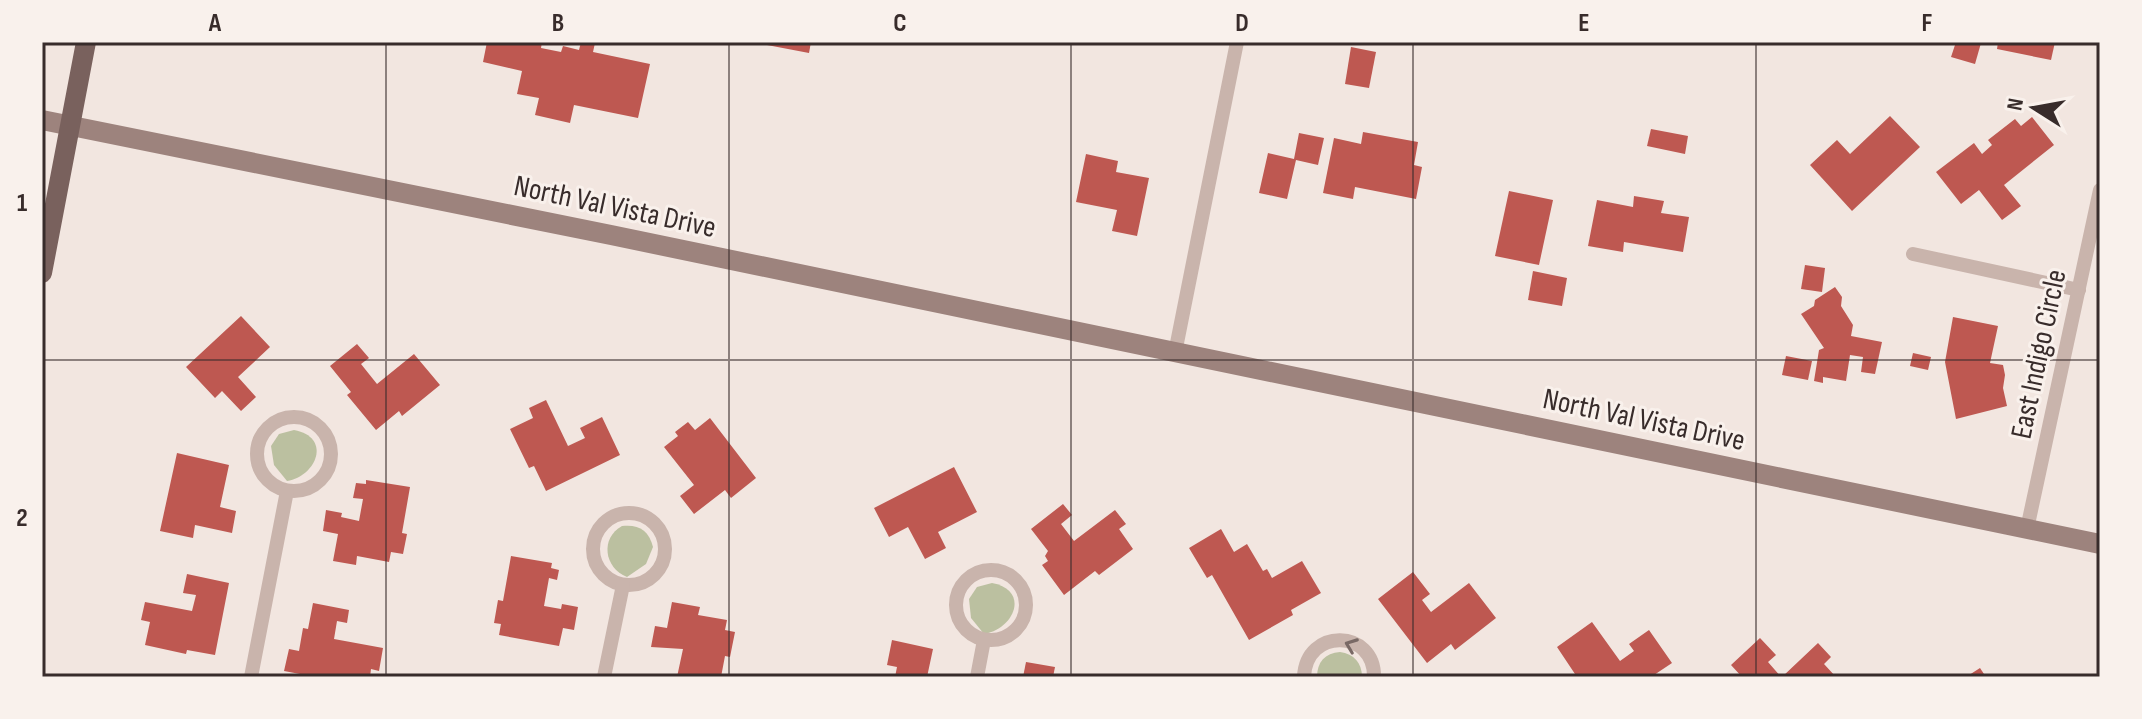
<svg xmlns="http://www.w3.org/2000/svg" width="2142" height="719" font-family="'Sofia Sans Condensed',sans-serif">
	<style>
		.green { fill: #bbc0a0 }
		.building { fill: #be5851 }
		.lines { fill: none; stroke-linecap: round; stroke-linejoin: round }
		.street { stroke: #c9b4ac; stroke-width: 14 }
		.secondary { stroke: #9d837d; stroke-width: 20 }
		.primary { stroke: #79615d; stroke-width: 20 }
		.oneway { stroke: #796965 }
		.grid { fill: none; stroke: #382c2b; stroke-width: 2; stroke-opacity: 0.55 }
		.labels { text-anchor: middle; stroke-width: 6; stroke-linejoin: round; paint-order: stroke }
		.street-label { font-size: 30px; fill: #382c2b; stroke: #f9f1ec }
		.neatline { fill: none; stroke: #382c2b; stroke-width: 3 }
		.grid-label { font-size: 26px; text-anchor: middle; font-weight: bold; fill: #382c2b }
	</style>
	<rect width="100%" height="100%" fill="#f2e6e0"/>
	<!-- green -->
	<g class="green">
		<path d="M294,430C332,437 317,476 287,481L274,465L271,446L279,434Z"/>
		<path d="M622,526C638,524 649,530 653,547L646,564L627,577C604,568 600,538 622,526Z"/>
		<path d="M992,583C1030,590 1015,629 984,634L971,618L969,599L977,587Z"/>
		<path d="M1340,652C1354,654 1362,663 1362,677H1317C1317,662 1325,653 1340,652Z"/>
	</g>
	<!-- building -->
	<g class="building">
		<path d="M487,42H542L541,48L561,52L563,46L579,50L581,42H591L595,43L593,52L650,64L638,118L574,105L570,123L535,115L539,98L517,94L522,71L483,62Z"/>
		<path d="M768,42H811L809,53L767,45Z"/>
		<path d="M1956,42L1981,43L1975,64L1951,57Z"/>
		<path d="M1998,42H2055L2051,60L1997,49Z"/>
		<path d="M1351,47L1376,52L1369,88L1345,84Z"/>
		<path d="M1890,116L1920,147L1852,211L1810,165L1837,140L1850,154Z"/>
		<path d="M2032,117L2054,145L2004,185L2021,206L2002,220L1979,190L1961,204L1936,172L1974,143L1982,154L1992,145L1988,140L2015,119L2021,126Z"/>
		<path d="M1651,129L1688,136L1685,154L1647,146Z"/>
		<path d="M1363,132L1418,142L1414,165L1422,167L1416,199L1355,187L1353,199L1323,193L1334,138L1361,144Z"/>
		<path d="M1299,133L1324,138L1318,165L1296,160L1287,199L1259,193L1268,153L1294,159Z"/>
		<path d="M1086,154L1118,161L1116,172L1149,178L1137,236L1112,231L1117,210L1076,202Z"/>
		<path d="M1509,191L1553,200L1539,265L1495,256Z"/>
		<path d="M1634,196L1664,201L1661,213L1689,217L1683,252L1624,242L1623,252L1588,246L1597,200L1633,207Z"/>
		<path d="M1805,265L1825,268L1822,292L1801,289Z"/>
		<path d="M1533,271L1567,278L1562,306L1528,300Z"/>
		<path d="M1835,287L1842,297L1841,306L1853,325L1851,336L1882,342L1875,374L1861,372L1863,357L1850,355L1846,381L1823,377V383L1814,381L1819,350L1824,348L1801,314L1814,306L1815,300Z"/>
		<path d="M241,316L270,347L238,377L256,397L241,411L222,391L215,398L186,367Z"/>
		<path d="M1953,317L1998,326L1990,363L2003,365L2005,375L2003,388L2007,406L1956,419L1945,362Z"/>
		<path d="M357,344L369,358L361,364L377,384L414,354L440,385L402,416L399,411L376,430L347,395L351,392L330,366Z"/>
		<path d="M1913,353L1931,357L1928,370L1910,366Z"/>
		<path d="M1786,356L1812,361L1808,380L1782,375Z"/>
		<path d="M546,400L568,446L585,438L580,428L602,417L620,455L546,491L534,466L529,468L510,429L533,418L529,408Z"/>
		<path d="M710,418L756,478L731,498L725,490L694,514L680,496L694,485L664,447L678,436L675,432L688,422L695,430Z"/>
		<path d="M177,453L229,465L220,507L236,511L232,533L195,525L193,538L160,531Z"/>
		<path d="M954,467L977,512L938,532L946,548L925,559L908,527L889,537L874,508Z"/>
		<path d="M366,480L410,487L402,533L407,534L403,554L391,552L389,562L357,556L356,565L333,561L338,534L323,531L326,510L342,513L341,517L359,521L363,499L353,498L356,483L366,484Z"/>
		<path d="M1063,504L1072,515L1061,524L1074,541L1115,510L1126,524L1119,529L1133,549L1099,575L1095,571L1064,595L1042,565L1048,561L1045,556L1048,551L1031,529Z"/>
		<path d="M1221,529L1234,552L1247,544L1263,571L1267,569L1272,578L1302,561L1321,593L1291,610L1293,615L1249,640L1212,575L1207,578L1189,548Z"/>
		<path d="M511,556L552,563L551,568L559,570L557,580L549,578L544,606L561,609L562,604L578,607L574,630L563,628L559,646L499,635L501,624L494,623L498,600L503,601Z"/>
		<path d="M1413,572L1430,594L1422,600L1431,612L1469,583L1496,618L1455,650L1451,644L1427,663L1378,599Z"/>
		<path d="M187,574L229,583L215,655L187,650L186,654L145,645L150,622L141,620L145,602L192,611L196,595L183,593Z"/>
		<path d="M672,602L700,607L698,615L727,620L725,630L735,632L730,657L725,656L721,677H677L683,649L651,647L655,626L667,628Z"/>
		<path d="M313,603L349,610L347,623L337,621L334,639L383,648L379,671L371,669L370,677H316L284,671L289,649L299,651L303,628L308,629Z"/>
		<path d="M1592,622L1620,661L1634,651L1629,644L1649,630L1672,663L1651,677H1577L1557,647Z"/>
		<path d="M1760,638L1776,655L1768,662L1781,677H1742L1731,665Z"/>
		<path d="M892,640L933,649L927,677H895L897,667L887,665Z"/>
		<path d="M1818,643L1831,657L1824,664L1836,677H1782Z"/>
		<path d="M1026,662L1055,667L1053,677H1023Z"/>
		<path d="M1980,668L1986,677H1966Z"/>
	</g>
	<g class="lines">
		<!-- street -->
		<g class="street">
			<path d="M1913,254L2079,290"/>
			<path d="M1175,353L1237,42"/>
			<circle cx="294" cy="454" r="37"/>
			<circle cx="629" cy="549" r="36"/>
			<path d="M2027,529L2100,190"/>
			<circle cx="991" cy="605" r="35"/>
			<path d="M251,677L287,491"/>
			<path d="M604,677L623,585"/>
			<path d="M977,677L984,640"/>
			<path d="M1304,677C1306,627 1375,629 1374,677"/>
		</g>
		<!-- secondary -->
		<path class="secondary" d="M42,120L611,235L2100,544"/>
		<!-- primary -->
		<path class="primary" d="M42,273L86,42"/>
	</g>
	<!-- one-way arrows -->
	<defs><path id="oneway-chevron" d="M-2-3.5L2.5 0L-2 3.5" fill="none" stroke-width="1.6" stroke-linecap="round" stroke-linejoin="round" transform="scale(2)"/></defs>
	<use class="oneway" href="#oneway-chevron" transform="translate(1351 645) rotate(-159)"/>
	<!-- grid -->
	<path class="grid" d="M386,42V677M729,42V677M1071,42V677M1413,42V677M1756,42V677M42,360H2100"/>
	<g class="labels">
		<!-- street labels -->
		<g class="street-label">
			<text transform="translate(615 206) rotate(12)" y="10">North Val Vista Drive</text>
			<text transform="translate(2038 354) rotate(-78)" y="10">East Indigo Circle</text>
			<text transform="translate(1644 419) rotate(12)" y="10">North Val Vista Drive</text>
		</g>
	</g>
	<!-- border -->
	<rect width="2142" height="719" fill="none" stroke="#f9f1ec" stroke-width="88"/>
	<!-- north arrow -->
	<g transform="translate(2034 108) rotate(281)" stroke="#f9f1ec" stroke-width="6" paint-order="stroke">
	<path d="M0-6L14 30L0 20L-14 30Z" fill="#382c2b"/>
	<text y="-12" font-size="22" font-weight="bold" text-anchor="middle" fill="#382c2b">N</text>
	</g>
	<rect x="44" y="44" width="2054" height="631" class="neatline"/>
	<g class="grid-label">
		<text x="215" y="31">A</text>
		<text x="558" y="31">B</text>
		<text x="900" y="31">C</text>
		<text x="1242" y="31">D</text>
		<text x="1584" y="31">E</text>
		<text x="1927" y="31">F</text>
		<text x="22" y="211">1</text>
		<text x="22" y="526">2</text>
	</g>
</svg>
